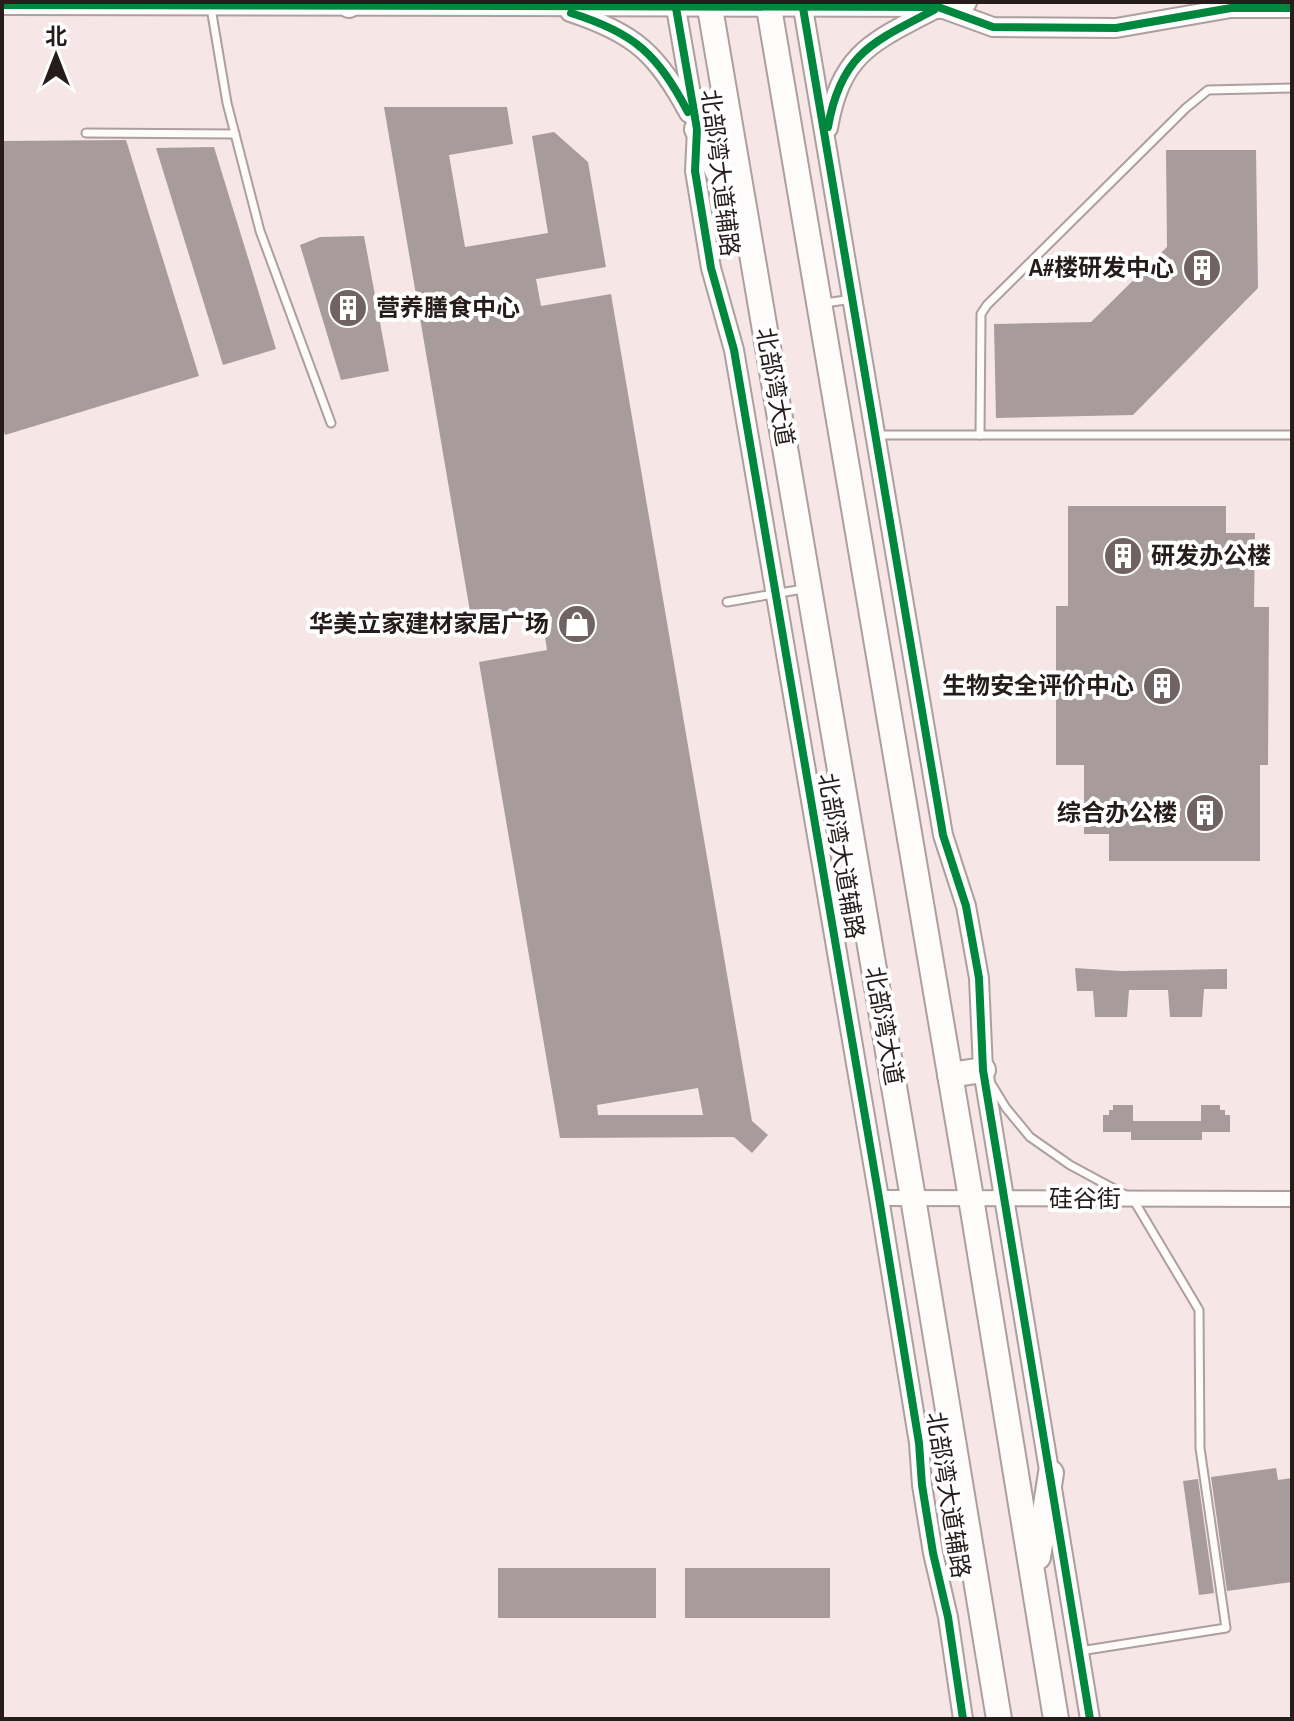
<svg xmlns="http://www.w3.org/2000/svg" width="1294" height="1721" font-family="'Archivo Narrow','Noto Sans SC',sans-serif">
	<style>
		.building { fill: #a89b9b; fill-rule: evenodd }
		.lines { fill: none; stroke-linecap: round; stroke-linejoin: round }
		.lane-casing { stroke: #ac9f9e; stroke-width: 11 }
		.street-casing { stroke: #ac9f9e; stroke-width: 18 }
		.secondary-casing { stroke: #ac9f9e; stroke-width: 22 }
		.primary-casing { stroke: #ac9f9e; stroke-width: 26 }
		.highway-casing { stroke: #ac9f9e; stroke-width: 28 }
		.lane { stroke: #fefbfb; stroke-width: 7 }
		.street { stroke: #fefbfb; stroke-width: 14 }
		.secondary { stroke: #fefbfb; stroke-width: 18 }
		.primary { stroke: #fefbfb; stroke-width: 22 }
		.highway { stroke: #fefbfb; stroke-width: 24 }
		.cycleway-casing { stroke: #fff; stroke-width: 13 }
		.cycleway { stroke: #00873e; stroke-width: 8 }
		.labels { text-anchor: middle; stroke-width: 8; stroke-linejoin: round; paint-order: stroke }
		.street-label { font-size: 24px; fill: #261c1c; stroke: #fff }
		.poi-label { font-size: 24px; font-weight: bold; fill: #261c1c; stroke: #fff; text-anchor: end }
	</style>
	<rect width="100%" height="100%" fill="#f7e6e6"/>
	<!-- building -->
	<g class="building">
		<path d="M384,107H507L513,144L449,155L465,247L548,233L532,136L554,132L588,162L606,267L536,279L541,306L611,294L752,1121L768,1135L752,1153L734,1137L560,1138L479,662L547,650L542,617L473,629ZM698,1088L703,1115H598L597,1105Z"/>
		<path d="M126,140L199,376L5,435L2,426V141Z"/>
		<path d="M214,147L276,349L223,365L156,148Z"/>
		<path d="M1166,150H1256L1258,288L1133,415L996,418L994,324L1091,322L1167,247Z"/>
		<path d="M364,236L389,371L341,380L300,245L320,237Z"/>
		<path d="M1068,506H1226V533H1255L1254,607H1269L1268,765H1260V861H1109V834H1084V765H1056V606H1068Z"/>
		<path d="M1075,968L1121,971L1227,969V989H1204L1202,1017H1170L1168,990H1129L1127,1017H1095L1093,991H1077Z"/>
		<path d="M1113,1105H1133V1121H1201V1105H1220V1110H1225V1115H1230V1132H1202V1140H1131V1132H1103V1115H1109V1110H1113Z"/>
		<path d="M1276,1468L1278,1480L1292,1478V1582L1227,1591L1211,1477Z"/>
		<path d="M1198,1479L1214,1593L1199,1595L1183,1481Z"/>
		<rect x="498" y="1568" width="158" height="50"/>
		<rect x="685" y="1568" width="145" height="50"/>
	</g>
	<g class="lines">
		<!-- lane casing -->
		<g class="lane-casing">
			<g id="lane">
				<path d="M211,8L227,103L260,231L331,423"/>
				<path d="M86,133L235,134"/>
				<path d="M825,303L852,299"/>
				<path d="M878,435H1292"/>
				<path d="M980,435L981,314L987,305L1186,108L1208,90L1292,88"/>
				<path d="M727,602L803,589"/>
				<path d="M992,1085L1006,1108L1030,1137L1070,1165L1133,1199L1199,1310L1200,1448L1226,1628L1080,1651"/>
			</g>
		</g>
		<!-- street casing -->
		<g class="street-casing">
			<path id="street" d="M879,1198L1292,1199"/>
		</g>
		<!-- secondary casing -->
		<g class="secondary-casing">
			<g id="secondary">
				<path d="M675,2L697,129L695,171L711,268L734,350L879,1198L919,1443L922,1485L933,1553L948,1617L963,1719"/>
				<path d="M802,2L943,835L966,906L979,978L983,1070L1090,1719"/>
				<path d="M2,5L938,7L993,27L1116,28L1231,8H1292"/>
				<path d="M570,12C635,33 657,54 689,113"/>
				<path d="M828,128C841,53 872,42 935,9"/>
			</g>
		</g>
		<!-- primary casing -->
		<g class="primary-casing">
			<g id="primary">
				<path d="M349,2V6"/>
				<path d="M938,7L965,2"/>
			</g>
		</g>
		<!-- highway casing -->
		<g class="highway-casing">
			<g id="highway">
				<path d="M709,2L913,1198L999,1719"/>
				<path d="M768,2L971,1198L1056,1719"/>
				<path d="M697,129L738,213"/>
				<path d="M950,1075L983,1070"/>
				<path d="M1038,1557L1051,1473"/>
			</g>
		</g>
		<!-- lane -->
		<use href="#lane" class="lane"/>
		<!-- street -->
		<use href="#street" class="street"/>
		<!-- secondary -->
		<use href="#secondary" class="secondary"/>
		<!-- primary -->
		<use href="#primary" class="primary"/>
		<!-- highway -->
		<use href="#highway" class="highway"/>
		<!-- cycleway casing -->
		<g class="cycleway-casing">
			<g id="cycleway">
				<path d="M675,2L697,129L695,171L711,268L734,350L879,1198L919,1443L922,1485L933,1553L948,1617L963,1719"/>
				<path d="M802,2L943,835L966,906L979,978L983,1070L1090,1719"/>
				<path d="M2,5L938,7L993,27L1116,28L1231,8H1292"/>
				<path d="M571,13C635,33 657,54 688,112"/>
				<path d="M828,127C841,53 873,42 934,10"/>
			</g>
		</g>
		<!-- cycleway -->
		<use href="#cycleway" class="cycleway"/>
	</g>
	<!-- icons -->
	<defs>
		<g id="building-disc" transform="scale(2)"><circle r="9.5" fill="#6f6363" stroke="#fff"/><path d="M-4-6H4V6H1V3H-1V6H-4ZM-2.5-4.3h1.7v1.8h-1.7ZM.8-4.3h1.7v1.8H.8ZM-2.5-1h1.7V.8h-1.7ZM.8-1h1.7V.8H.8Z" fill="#fff"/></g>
		<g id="shop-disc" transform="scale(2)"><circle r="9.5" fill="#6f6363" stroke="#fff"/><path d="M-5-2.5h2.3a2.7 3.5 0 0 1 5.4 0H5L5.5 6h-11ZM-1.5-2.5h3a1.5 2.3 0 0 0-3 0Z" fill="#fff"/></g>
	</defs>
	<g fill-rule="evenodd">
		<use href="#building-disc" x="1202" y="268"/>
		<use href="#building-disc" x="348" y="308"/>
		<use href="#building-disc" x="1123" y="556"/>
		<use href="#shop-disc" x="577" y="624"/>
		<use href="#building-disc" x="1162" y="686"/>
		<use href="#building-disc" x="1205" y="813"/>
	</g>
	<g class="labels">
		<!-- street labels -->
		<g class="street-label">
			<text transform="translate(720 173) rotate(83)" y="8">北部湾大道辅路</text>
			<text transform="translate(775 387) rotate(80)" y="8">北部湾大道</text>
			<text transform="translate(841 856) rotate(80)" y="8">北部湾大道辅路</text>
			<text transform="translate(884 1026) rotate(80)" y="8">北部湾大道</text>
			<text x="1085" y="1207">硅谷街</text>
			<text transform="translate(948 1495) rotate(81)" y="8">北部湾大道辅路</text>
		</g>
		<!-- poi labels -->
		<g class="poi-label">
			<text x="1174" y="276">A#楼研发中心</text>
			<text x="376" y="316" text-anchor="start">营养膳食中心</text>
			<text x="1151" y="564" text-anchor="start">研发办公楼</text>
			<text x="549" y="632">华美立家建材家居广场</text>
			<text x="1134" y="694">生物安全评价中心</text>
			<text x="1177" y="821">综合办公楼</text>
		</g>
	</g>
	<!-- border -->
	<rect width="1294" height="1721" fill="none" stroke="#261c1c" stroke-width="8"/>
	<!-- north arrow -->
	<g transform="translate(56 56)" stroke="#ffffff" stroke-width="6" paint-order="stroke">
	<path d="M0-6L14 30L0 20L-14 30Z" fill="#261c1c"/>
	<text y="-12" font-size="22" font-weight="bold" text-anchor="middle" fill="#261c1c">北</text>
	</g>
</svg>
